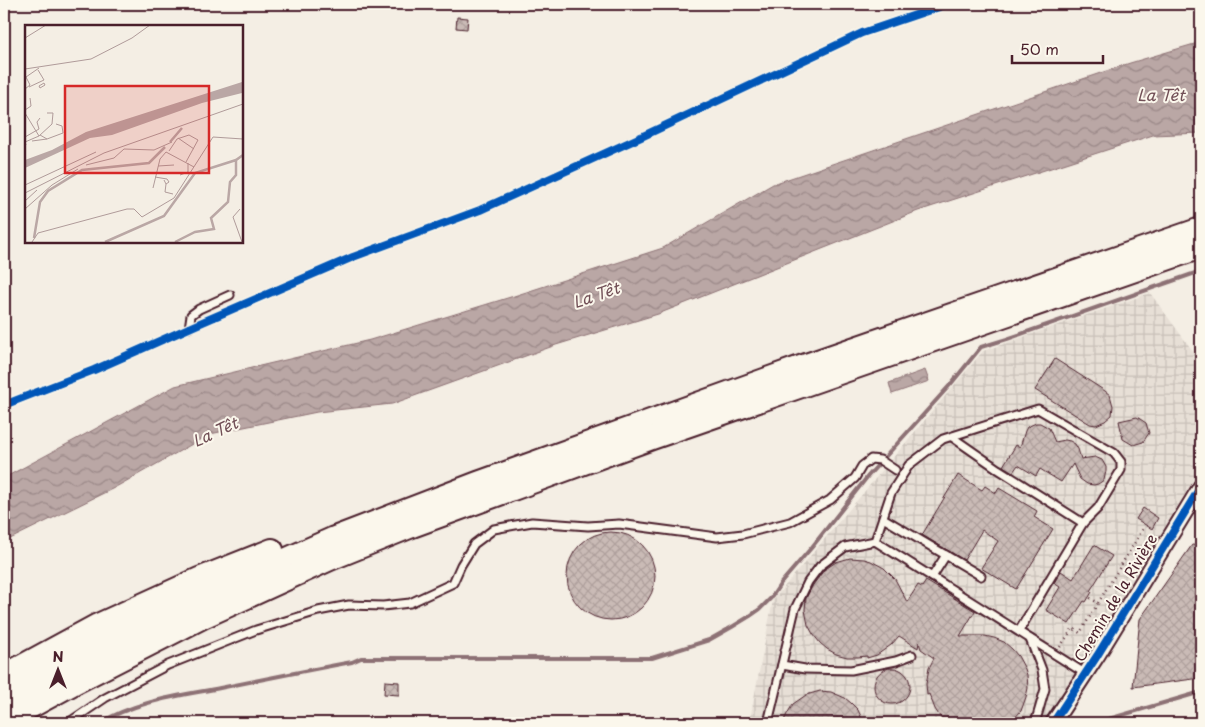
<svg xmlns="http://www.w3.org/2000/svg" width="1205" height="727" font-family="'Playpen Sans',sans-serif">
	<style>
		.industrial { fill: url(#industrial-grid) }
		.water { fill: url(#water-waves); stroke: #8d7174 }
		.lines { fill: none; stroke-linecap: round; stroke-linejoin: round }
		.stream { stroke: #8d7174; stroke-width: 4 }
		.building { fill: url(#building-cross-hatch); stroke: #4a1f2b }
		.service-casing { stroke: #4a1f2b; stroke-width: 11 }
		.minor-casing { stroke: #4a1f2b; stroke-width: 18 }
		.trunk-casing { stroke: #4a1f2b; stroke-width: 26 }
		.path { stroke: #4a1f2b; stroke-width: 2.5; stroke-dasharray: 1 4; stroke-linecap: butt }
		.service { stroke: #fbf7ec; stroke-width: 7 }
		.minor { stroke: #fbf7ec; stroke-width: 14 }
		.trunk { stroke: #fbf7ec; stroke-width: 22 }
		.cycleway-casing { stroke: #fbf7ec; stroke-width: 11 }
		.cycleway { stroke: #0057b8; stroke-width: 8 }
		.labels { text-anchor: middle; stroke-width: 4; stroke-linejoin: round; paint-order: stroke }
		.street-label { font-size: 15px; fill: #4a1f2b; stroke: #fbf7ec }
		.water-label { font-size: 16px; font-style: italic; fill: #714f56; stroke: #fbf7ec }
		.inset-river { fill: none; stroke: #baa7a5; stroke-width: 2.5 }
		.inset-road { fill: none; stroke: #b09b9a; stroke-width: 1 }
		.view { fill: #d62828; fill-opacity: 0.15; stroke: #d62828; stroke-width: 2.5 }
		.inset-edge { fill: none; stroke: #4a1f2b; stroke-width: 2.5 }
	</style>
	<defs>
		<pattern id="industrial-grid" width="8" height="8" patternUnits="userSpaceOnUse" patternTransform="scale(1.25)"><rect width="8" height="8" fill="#e7dfd6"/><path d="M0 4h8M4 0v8" fill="none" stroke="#c8bfb8"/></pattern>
		<pattern id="water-waves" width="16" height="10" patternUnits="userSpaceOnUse" patternTransform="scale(1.25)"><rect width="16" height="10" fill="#baa7a5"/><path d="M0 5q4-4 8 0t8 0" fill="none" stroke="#998787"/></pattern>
		<pattern id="building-cross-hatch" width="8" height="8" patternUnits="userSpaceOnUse" patternTransform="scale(1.25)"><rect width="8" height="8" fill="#cabbb6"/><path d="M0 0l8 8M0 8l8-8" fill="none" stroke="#afa09d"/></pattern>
	</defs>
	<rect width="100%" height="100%" fill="#f4eee4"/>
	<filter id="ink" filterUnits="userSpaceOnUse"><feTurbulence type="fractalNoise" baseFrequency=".02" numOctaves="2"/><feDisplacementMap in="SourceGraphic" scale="10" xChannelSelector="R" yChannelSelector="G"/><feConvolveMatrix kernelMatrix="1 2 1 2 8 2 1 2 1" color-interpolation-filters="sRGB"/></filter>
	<g filter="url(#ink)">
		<!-- industrial -->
		<path class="industrial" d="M1150,293L1201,362V468L1045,723H746L751,714L773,600L983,351Z"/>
		<!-- water -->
		<g class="water">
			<path d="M1201,42V133L1153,135L918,211L658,314L556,345L392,404L317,412L210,434L114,488L4,542V478L175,386L370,340L514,296L663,248L773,184L1130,63Z"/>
			<path d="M925,370L929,381L892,394L889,383Z"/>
		</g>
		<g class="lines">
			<!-- stream -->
			<g class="stream">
				<path d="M100,723C136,701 179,696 220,688C264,679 308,670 352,662L361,658H652L709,640L732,627L750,616L760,609L771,598L781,583L812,547L868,476L950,385L981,347L1007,339L1201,271"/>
				<path d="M1095,723L1201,692"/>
			</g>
		</g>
		<!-- building -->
		<g class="building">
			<path d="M457,17L468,18L467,29L456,28Z"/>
			<path d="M1055,359L1105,391L1110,395L1113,406L1112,415L1105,421L1096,425L1090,424L1035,390Z"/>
			<path d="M1137,417L1146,423L1149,433L1143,442L1133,445L1123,439L1119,421Z"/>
			<path d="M1036,423H1040L1049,428L1055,442L1065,440L1070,441L1075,444L1078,449L1081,459L1095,457L1102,460L1106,467V471L1104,480L1098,484L1094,485L1087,484L1080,479L1073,464L1061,482L1040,469L1036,476L1018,465L1013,472L1003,466L1016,445L1020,447L1025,431L1027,427Z"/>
			<path d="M958,475L982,490L985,486L996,493L999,488L1037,511L1034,517L1053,529L1016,589L981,568L998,541L982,530L964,560L922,535Z"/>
			<path d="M1143,508L1158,518L1152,529L1136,519Z"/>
			<circle cx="611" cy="576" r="44"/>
			<path d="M1094,545L1112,556L1090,591L1092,592L1086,602L1084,601L1069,624L1046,610L1060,587L1054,583L1061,571L1073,579Z"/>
			<path d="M1192,545L1201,546V678L1133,687L1140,619Z"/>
			<path d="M850,558L864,559L871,561L884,568L895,579L907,602L918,585L922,587L926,581L975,611L960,636H985L994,638L1004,642L1012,649L1018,656L1025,669L1027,675L1028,688L1026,697L1021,711L1010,723H944L935,709L929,694L927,695L926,684L929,668L934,658L921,649L919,642L918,648L899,636L891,645L877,655L867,658V656L858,657H847L836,654L827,649L820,643L813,634L808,625L805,610L806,598L813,585L824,570L836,562Z"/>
			<circle cx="892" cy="686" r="18"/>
			<path d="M385,681L399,682V695L384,694Z"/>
			<path d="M820,691L831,692L845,698L851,703L858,710L864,723H783L787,714L793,704L806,695Z"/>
		</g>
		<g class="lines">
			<!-- service casing -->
			<g class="service-casing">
				<g id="service">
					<path d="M189,328L191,315L199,309L230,295"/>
					<path d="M952,437L998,469L1083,523"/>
					<path d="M883,518L981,576"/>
					<path d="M875,541L891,493L909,465L943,439L1038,409L1114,453L1121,462V470L1098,508L1083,523L1019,631"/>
					<path d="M932,577L946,555"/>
					<path d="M1030,639L1042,670L1045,689L1036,720L1033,723"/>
					<path d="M782,665L805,669L851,670L896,661L912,655"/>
					<path d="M68,723L105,698L168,665L256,630L318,611L349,605L383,606L410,603L453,583L461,565L474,544L494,529L532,522L588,526L619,524L717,537L743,534L790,522L830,500L855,478L862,466L871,459L880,460L895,470"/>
					<path d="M768,723L795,609L808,582L820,566L845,547L875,541L1086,674"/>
				</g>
			</g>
			<!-- minor casing -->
			<g class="minor-casing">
				<path id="minor" d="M1053,723L1097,656L1201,486"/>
			</g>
			<!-- trunk casing -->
			<g class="trunk-casing">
				<g id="trunk">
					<path d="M4,676L98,625L199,579L272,550"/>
					<path d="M4,698L114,640L209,594L332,539L478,483L806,365L1201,229"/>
					<path d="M4,721L74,683L203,617L330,559L412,526L652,438L1201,247"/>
				</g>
			</g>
			<!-- path -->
			<g class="path">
				<path d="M1098,603L1143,529"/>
				<path d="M1060,647L1073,628L1080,633L1098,603L1089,597"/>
			</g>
			<!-- service -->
			<use href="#service" class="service"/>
			<!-- minor -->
			<use href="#minor" class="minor"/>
			<!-- trunk -->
			<use href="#trunk" class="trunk"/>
			<!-- cycleway casing -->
			<g class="cycleway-casing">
				<g id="cycleway">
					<path d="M4,405L94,370L198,324L353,257L480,210L641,137L862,33L948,4"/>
					<path d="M1053,723L1097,656L1201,486"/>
				</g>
			</g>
			<!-- cycleway -->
			<use href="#cycleway" class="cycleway"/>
		</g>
	</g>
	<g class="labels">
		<!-- street labels -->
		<g class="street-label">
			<text transform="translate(1116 598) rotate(-59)" y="5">Chemin de la Rivière</text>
		</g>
		<!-- water labels -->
		<g class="water-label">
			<text x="1161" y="101">La Têt</text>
			<text transform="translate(596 295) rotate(-19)" y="6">La Têt</text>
			<text transform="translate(215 432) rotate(-25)" y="6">La Têt</text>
		</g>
	</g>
	<!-- overview -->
	<g transform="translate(25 25)">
		<rect width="218" height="218" fill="#f4eee4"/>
		<path d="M217,57V68L177,78L87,110L65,113L0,143V135L27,125L61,107Z" fill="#baa7a5"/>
		<path class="inset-river" d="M145,117L157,103M9,213L15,177L23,166L57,145L124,138L140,122M80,217L139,191L170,148L211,135L218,130M150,217L170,207L189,204L186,193L203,177L205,157L211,150V135"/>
		<path class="inset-road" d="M0,13L21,0M0,44L66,34L107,13L125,0M19,58L20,60L15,63L14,61ZM4,62L19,55L13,45M0,64L5,60L1,52L14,43M0,85L6,81L5,73M0,88L14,111L0,117L1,120M14,111L27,99L28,88H22M0,112L14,104L12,97L15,93M153,113L169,124M22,114L38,108L37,101L31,99M7,116L22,114L15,110M144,126L152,114L164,110L173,115L161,137M61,140L89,133L99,124L129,125L147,117M133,141L149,140M155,150L163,147V138M130,152L142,154L144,157L141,159L139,155M141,159L140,167L148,169M0,160L71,127M128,163L135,134L141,127L169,142M0,168L79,128L218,79M0,176L12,165M0,184L27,160L53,144M215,184L208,192L217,217M7,217L13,208L102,184H109L117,192L149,173L188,112L218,114"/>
		<path class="view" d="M40,61H184V148H40Z"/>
		<rect width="218" height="218" class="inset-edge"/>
	</g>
	<!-- margin -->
	<rect width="1205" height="727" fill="none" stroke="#fbf7ec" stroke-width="20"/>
	<rect x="10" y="10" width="1185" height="707" fill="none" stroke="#4a1f2b" stroke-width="2" filter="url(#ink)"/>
	<!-- north arrow -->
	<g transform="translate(58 670)" stroke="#fbf7ec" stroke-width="4" paint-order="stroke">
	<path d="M0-4L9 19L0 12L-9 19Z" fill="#4a1f2b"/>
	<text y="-8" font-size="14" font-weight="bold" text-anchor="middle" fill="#4a1f2b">N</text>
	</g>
	<!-- scale -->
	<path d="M1012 55v8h91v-8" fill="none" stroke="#4a1f2b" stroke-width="2.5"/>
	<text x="1020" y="55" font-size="15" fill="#4a1f2b" stroke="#fbf7ec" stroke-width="4" paint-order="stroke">50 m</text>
</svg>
